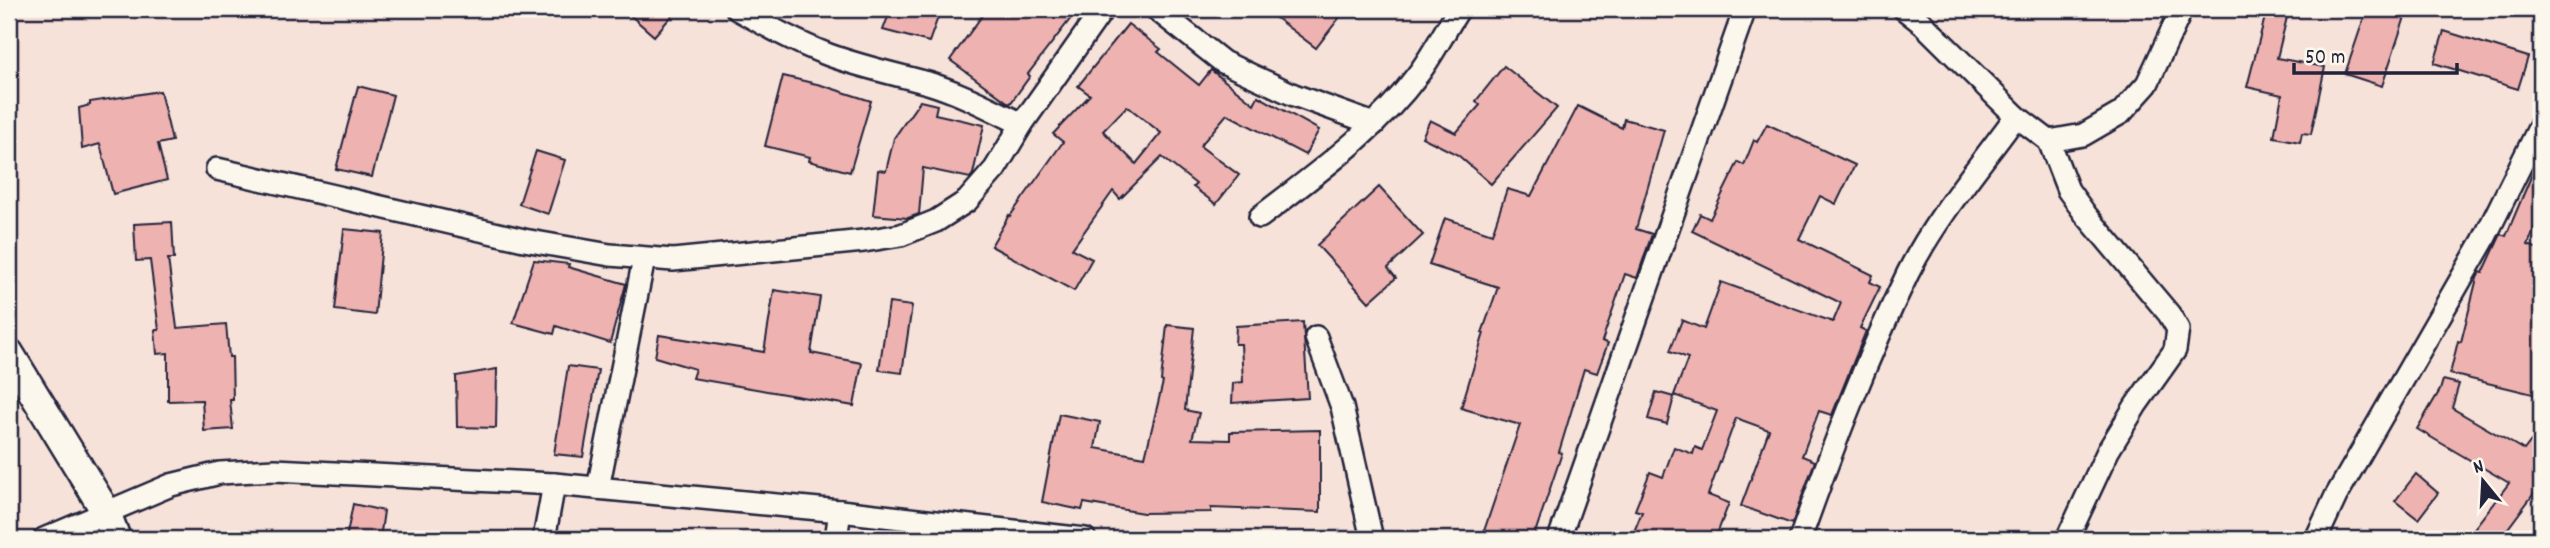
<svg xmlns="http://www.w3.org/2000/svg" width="2550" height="548" font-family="Dekko,sans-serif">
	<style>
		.building { fill: #eeb2b0; stroke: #22223b; stroke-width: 2; fill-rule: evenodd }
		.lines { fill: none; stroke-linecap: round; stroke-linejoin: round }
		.street-casing { stroke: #22223b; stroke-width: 26 }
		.secondary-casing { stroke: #22223b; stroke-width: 33 }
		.street { stroke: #fbf7ec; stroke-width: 21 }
		.secondary { stroke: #fbf7ec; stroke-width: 28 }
	</style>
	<rect width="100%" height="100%" fill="#f7e2da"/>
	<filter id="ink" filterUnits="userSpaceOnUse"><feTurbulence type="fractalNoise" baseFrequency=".0143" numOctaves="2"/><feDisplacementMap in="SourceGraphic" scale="14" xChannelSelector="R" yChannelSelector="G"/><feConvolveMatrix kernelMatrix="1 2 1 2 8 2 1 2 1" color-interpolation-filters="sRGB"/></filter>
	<g filter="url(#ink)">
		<!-- building -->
		<g class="building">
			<path d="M623,9H678L654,36Z"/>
			<path d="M891,9H941L929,42L883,30Z"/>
			<path d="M987,9H1078L1028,74L1030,76L1010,104L950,60Z"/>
			<path d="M1264,9H1346L1316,48Z"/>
			<path d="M2267,9H2289L2277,58L2325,67L2311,134L2302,133L2300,142L2274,137L2282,95L2247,87Z"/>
			<path d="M2367,9H2389L2406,14L2382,86L2345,74Z"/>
			<path d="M1128,24L1161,49L1158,52L1199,85L1211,70L1254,104L1258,96L1319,130L1305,155L1227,114L1200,146L1239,175L1216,204L1193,187L1196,184L1162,157L1120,199L1113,191L1072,249L1092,259L1074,291L991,246L1009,215L1010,216L1063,142L1053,134L1090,95L1078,86ZM1127,106L1161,133L1136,164L1103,131Z"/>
			<path d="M2444,31L2528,57L2518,89L2434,63Z"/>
			<path d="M1504,66L1557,108L1491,184L1458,155L1422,137L1430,120L1456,133L1480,105L1476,101Z"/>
			<path d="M783,76L821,85L871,101L850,172L809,161L810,157L765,146Z"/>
			<path d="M358,86L393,95L372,177L336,169Z"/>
			<path d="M160,91L172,141L158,144L167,180L113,194L100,144L82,149L79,108L90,105V102Z"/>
			<path d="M920,101L937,105L935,114L984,125L973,174L970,178L923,168L919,214L908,218L873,215L878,170L886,171L894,138Z"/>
			<path d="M1578,106L1622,128L1624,119L1664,130L1636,229L1652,234L1637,278L1625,274L1602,341L1608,343L1597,373L1584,369L1559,452L1562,453L1533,539H1509L1484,531L1520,425L1461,408L1484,333H1482L1498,287L1429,265L1445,218L1492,234L1507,189L1531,196Z"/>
			<path d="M1767,124L1855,165L1836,204L1820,196L1799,239L1873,275L1870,282L1880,287L1860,328L1866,331L1832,415L1819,411L1802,456L1815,461L1792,524L1741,506L1769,430L1736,418L1708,495L1729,503L1715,539H1631L1642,512L1635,510L1650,472L1663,477L1674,447L1693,454L1695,447L1702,450L1717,411L1674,395L1688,358L1670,351L1682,320L1704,329L1721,282L1833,322L1841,303L1692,231L1700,214L1710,219L1738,162L1744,165L1754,140L1757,142Z"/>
			<path d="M536,151L565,160L548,214L519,204Z"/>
			<path d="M2541,153V211L2528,245L2541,250V396L2450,374L2458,341L2461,342L2477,278L2480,272L2483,273L2501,234L2506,236Z"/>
			<path d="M1379,187L1423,235L1388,268L1396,278L1369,302L1317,245Z"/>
			<path d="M172,222L174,259H168L177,328L226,324L229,357H232L233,400H230L233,429L204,431L202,400L168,401V353L157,354L155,330H159L150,260L136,261L134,224Z"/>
			<path d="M344,229L383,233L375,315L335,310Z"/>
			<path d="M534,260L569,264L568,267L626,284L610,343L556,326L554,334L513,323Z"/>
			<path d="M774,290L820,297L811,353L862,363L854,406L692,378L695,369L655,357L659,335L764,352Z"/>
			<path d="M889,303L912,306L902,373L879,370Z"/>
			<path d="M1303,322L1308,398L1232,403L1233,383L1243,382L1241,344H1235L1236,326Z"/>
			<path d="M1167,325L1194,328L1185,410L1199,413L1192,439L1230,440V432L1320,430V512L1211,508V512L1143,513L1084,503L1082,510L1042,502L1059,414L1100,422L1095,448L1145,457L1163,382L1161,381Z"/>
			<path d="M568,366L598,370L583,457L554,454Z"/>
			<path d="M497,369L496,428L457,427L456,376Z"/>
			<path d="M2443,380L2459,384L2452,408L2524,450L2531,441L2541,449V484L2500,539H2466L2509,483L2417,429L2440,390Z"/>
			<path d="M1656,392L1674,397L1667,424L1648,419Z"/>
			<path d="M2416,474L2438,493L2418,519L2395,501Z"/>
			<path d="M353,504L384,511L380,539H346Z"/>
		</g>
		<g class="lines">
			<!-- street casing -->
			<g class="street-casing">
				<g id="street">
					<path d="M737,9C767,26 797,43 829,55C862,67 895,74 928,83C961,93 991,109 1022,124"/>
					<path d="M1156,9L1223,62L1294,95L1374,124"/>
					<path d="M1904,9L1923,24L2016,116L2049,141L2068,190L2086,215L2169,314L2178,329L2175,350L2136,405L2108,451L2067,539"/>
					<path d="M2049,141L2083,135L2121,113L2147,84L2182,9"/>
					<path d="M217,169L524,240L610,255L673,260L864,241L901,235L936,221L967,201L995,169L1022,124L1103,9"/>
					<path d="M1260,217C1317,173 1376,131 1419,73C1434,53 1445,30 1459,9"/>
					<path d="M1316,337L1342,407L1372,539"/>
					<path d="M598,488L644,259"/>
					<path d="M44,539L171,485L220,473L275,470L554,484L840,511L1085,539"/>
					<path d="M544,539L554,484"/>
					<path d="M836,539L840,511"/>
					<path d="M1559,539L1745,9"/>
					<path d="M1800,539C1832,449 1866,359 1908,273C1936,217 1979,167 2016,116"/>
					<path d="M2316,539L2336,496L2483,241L2541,124"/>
				</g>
			</g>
			<!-- secondary casing -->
			<g class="secondary-casing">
				<path id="secondary" d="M9,353L106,512L116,539"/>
			</g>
			<!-- street -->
			<use href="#street" class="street"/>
			<!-- secondary -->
			<use href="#secondary" class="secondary"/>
		</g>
	</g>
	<!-- margin -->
	<rect width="2550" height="548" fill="none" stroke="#fbf7ec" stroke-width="35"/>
	<rect x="18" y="18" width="2515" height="513" fill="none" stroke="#22223b" stroke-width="2.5" filter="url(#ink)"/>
	<!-- north arrow -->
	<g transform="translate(2483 481) rotate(342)" stroke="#fbf7ec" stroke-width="5" paint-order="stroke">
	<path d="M0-5L12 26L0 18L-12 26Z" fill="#22223b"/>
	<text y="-10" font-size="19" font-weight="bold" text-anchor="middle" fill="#22223b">N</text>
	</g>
	<!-- scale -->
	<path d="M2294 63v10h163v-10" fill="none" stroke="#22223b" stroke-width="3.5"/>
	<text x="2305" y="63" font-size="21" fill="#22223b" stroke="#fbf7ec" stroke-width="5" paint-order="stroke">50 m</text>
</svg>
